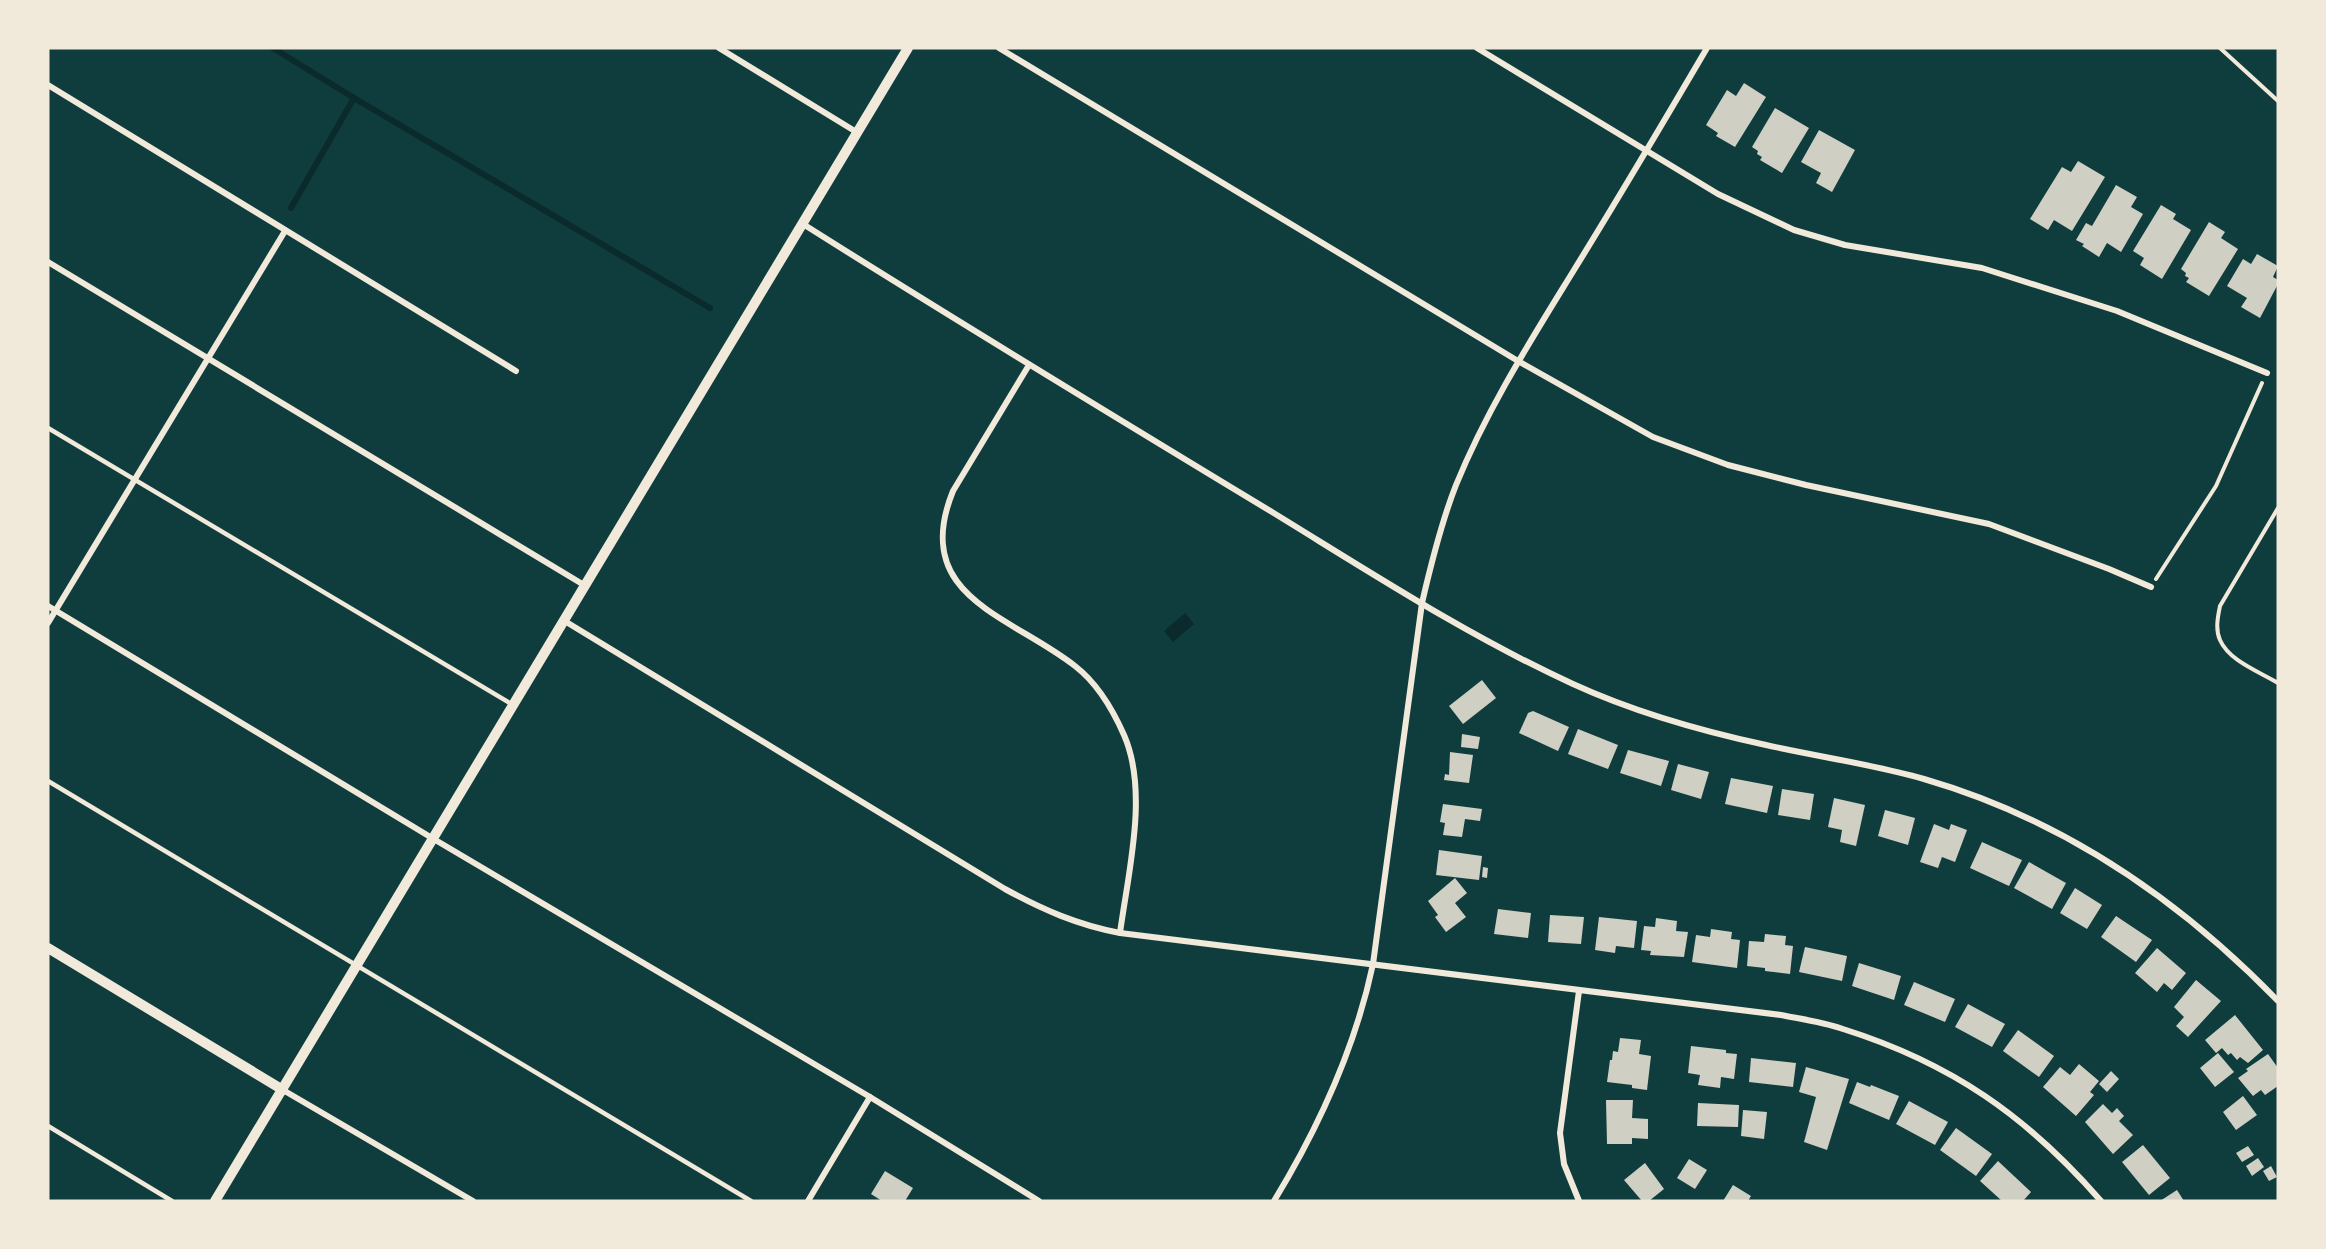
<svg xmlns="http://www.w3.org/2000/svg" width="2326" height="1249" font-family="Helvetica,sans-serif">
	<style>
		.water { fill: #0a2a2b }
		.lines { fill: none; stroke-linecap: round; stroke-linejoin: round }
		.stream { stroke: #0a2a2b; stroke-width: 6 }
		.building { fill: #cfcfc3 }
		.path { stroke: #f1e9da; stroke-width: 4 }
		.service { stroke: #f1e9da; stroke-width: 4.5 }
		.minor { stroke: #f1e9da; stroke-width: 6 }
		.tertiary { stroke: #f1e9da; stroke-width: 10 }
	</style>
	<rect width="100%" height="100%" fill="#0f3d3e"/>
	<!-- water -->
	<path class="water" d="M1185,613L1194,624L1173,642L1164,631Z"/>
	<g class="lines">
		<!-- stream -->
		<g class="stream">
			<path d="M273,48L354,98L710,308"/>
			<path d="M291,208L354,98"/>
		</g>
	</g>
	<!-- building -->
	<g class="building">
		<path d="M1744,83L1766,97L1735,147L1716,136L1718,133L1706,125L1727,90L1736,96Z"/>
		<path d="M1775,108L1809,128L1782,173L1760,160L1762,157L1757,154L1758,151L1752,147Z"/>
		<path d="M1819,130L1855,150L1832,192L1816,183L1821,173L1801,162Z"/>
		<path d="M2078,161L2105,177L2072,231L2054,220L2048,230L2030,219L2062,167L2071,172Z"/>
		<path d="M2116,185L2137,197L2131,207L2143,214L2121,252L2107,243L2099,257L2082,246L2084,244L2076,240L2086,223L2092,226Z"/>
		<path d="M2161,205L2176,214L2173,219L2191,230L2162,279L2140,265L2144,258L2133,251Z"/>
		<path d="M2209,222L2225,232L2221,238L2238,249L2209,296L2186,282L2189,278L2185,276L2186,273L2181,269Z"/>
		<path d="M2257,254L2278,266L2273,277L2278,280V284L2260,318L2241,307L2247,298L2227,286L2243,259L2251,264Z"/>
		<path d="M1482,680L1496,698L1463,724L1449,706Z"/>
		<path d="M1533,711L1569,727L1558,751L1519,733L1528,713Z"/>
		<path d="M1578,729L1618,745L1608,769L1568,754Z"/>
		<path d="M1462,734L1480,737L1478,749L1461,747Z"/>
		<path d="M1628,750L1669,761L1661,786L1620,773Z"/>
		<path d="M1450,752L1473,755L1469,783L1444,780L1445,774L1449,775Z"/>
		<path d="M1678,764L1709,772L1701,799L1671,790Z"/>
		<path d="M1731,778L1773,786L1767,813L1725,804Z"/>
		<path d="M1782,789L1814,794L1810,820L1778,815Z"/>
		<path d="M1834,798L1865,805L1856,846L1840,842L1842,830L1828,827Z"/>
		<path d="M1443,804L1482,809L1480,821L1465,819L1462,837L1443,835L1445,823L1440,822Z"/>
		<path d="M1885,810L1915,818L1908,845L1878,836Z"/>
		<path d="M1934,824L1949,830L1951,824L1967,830L1955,862L1942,857L1938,868L1920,862Z"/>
		<path d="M1982,842L2022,860L2009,886L1970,868Z"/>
		<path d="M1439,850L1482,856L1479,880L1436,875Z"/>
		<path d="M2029,862L2066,883L2052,909L2014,888Z"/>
		<path d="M1483,867L1488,868L1487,878L1482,877Z"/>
		<path d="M1455,878L1467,893L1455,903L1466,917L1446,932L1435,917L1438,915L1428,901Z"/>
		<path d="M2075,888L2102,905L2087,929L2060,913Z"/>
		<path d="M1498,909L1531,913L1528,938L1494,934Z"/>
		<path d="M1550,915L1584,917L1581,944L1548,942Z"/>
		<path d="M2116,916L2152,940L2136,962L2101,937Z"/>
		<path d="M1599,917L1637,921L1634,948L1616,946L1615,953L1595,950Z"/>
		<path d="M1656,918L1677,921L1676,931L1688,932L1684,957L1650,955L1651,951L1641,950L1644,926L1655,927Z"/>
		<path d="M1711,929L1732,932L1731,939L1740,940L1737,968L1692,962L1696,935L1710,937Z"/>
		<path d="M1765,934L1786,936L1785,945L1793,946L1790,974L1765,971V968L1747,966L1749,941L1764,942Z"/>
		<path d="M1805,947L1847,956L1842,981L1799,972Z"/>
		<path d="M2157,948L2186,973L2172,990L2164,983L2157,992L2135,973Z"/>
		<path d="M1859,963L1901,976L1894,1000L1852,986Z"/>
		<path d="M2196,980L2221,1001L2188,1037L2176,1026L2184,1017L2174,1007Z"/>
		<path d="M1914,982L1955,999L1945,1022L1904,1005Z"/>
		<path d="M1968,1004L2005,1024L1992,1047L1955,1027Z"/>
		<path d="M2235,1015L2263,1050L2248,1063L2240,1057L2237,1060L2231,1053L2228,1055L2222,1048L2216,1053L2205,1040Z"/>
		<path d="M2018,1030L2054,1056L2039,1077L2003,1051Z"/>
		<path d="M1620,1038L1641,1040L1639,1054L1651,1056L1647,1090L1632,1088V1085L1607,1082L1610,1060H1612L1613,1051L1618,1052Z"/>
		<path d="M1691,1046L1726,1050V1053L1737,1054L1734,1079L1721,1077L1720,1088L1698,1085L1700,1075L1688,1073Z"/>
		<path d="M2218,1053L2234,1072L2215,1087L2200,1068Z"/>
		<path d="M2268,1054L2278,1068V1086L2265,1095L2261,1090L2253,1096L2238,1078L2248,1071L2246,1069Z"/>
		<path d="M1751,1058L1796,1063L1793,1087L1749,1082Z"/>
		<path d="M2079,1064L2099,1081L2090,1092L2094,1095L2076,1116L2043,1087L2060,1067L2070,1075Z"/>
		<path d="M1806,1067L1849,1079L1827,1150L1804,1142L1816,1097L1799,1092Z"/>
		<path d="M2111,1071L2119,1079L2107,1092L2099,1084Z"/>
		<path d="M1857,1082L1870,1087L1871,1085L1899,1096L1889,1120L1849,1103Z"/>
		<path d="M2243,1096L2257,1115L2236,1130L2223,1112Z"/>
		<path d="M1606,1100H1633L1632,1118L1648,1119V1139L1632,1138V1144H1607Z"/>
		<path d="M1909,1101L1948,1122L1935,1145L1896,1124Z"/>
		<path d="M1698,1103L1739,1105L1738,1127L1697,1126Z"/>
		<path d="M2103,1104L2112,1113L2117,1108L2124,1116L2119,1121L2133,1135L2113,1154L2085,1122Z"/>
		<path d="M1743,1110L1767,1112L1764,1139L1741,1136Z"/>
		<path d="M1956,1128L1992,1154L1976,1176L1940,1150Z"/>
		<path d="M2143,1145L2170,1178L2149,1195L2122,1162Z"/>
		<path d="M2248,1146L2254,1155L2242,1162L2236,1153Z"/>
		<path d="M2258,1158L2264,1167L2252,1176L2246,1166Z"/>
		<path d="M1689,1159L1707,1170L1695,1189L1677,1178Z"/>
		<path d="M1998,1161L2031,1192L2023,1201H2002L1980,1181Z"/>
		<path d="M1645,1163L1664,1189L1649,1201H1642L1624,1180Z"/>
		<path d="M2271,1166L2277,1177L2269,1181L2263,1171Z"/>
		<path d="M885,1171L913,1188L905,1201H882L871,1194Z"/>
		<path d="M1733,1185L1751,1196L1748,1201H1723Z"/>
		<path d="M2177,1190L2184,1201H2160Z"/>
	</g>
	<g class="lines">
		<!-- path -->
		<g class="path">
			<path d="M2220,48L2278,101"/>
			<path d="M2278,508L2220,606C2218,616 2215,629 2220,640C2229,661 2260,672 2278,683"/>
			<path d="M2156,579L2216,486L2262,383"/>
		</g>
		<!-- service -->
		<g class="service">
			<path d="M48,428L513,705"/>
			<path d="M48,781L751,1201"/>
			<path d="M48,1126L172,1201"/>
		</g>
		<!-- minor -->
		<g class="minor">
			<path d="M719,48L858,133"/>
			<path d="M999,48L1518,361L1653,437L1728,465L1806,485L1989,524L2109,569L2151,587"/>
			<path d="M1477,48L1718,194L1794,230L1845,245L1982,268L2117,311L2267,373"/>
			<path d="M48,85L516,371"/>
			<path d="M803,224C958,322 1115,417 1272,512C1370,572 1468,636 1573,684C1634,712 1701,731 1766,745C1819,757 1872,764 1924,779C2062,819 2178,898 2278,1001"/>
			<path d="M48,262L584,585"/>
			<path d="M1029,365L953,491C910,597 1010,615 1075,666C1097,683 1113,710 1124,735C1149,792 1128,873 1120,933"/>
			<path d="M48,606L432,838L870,1097L1039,1201"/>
			<path d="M563,620L1005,889C1043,910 1078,925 1120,933L1781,1015C1801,1019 1823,1022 1843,1029C1951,1063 2027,1116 2101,1201"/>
			<path d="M48,623L285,231"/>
			<path d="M1579,991L1560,1133L1564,1164L1579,1201"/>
			<path d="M283,1090L473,1201"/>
			<path d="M808,1201L870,1097"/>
			<path d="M1274,1201C1319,1127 1355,1049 1373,964L1422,603C1431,564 1441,523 1456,485C1487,409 1531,340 1574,270C1619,197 1663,123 1707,48"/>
		</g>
		<!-- tertiary -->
		<g class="tertiary">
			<path d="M48,948L283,1090"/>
			<path d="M215,1201L908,48"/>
		</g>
	</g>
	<!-- border -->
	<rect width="2326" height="1249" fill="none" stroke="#f1e9da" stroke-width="99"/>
</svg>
